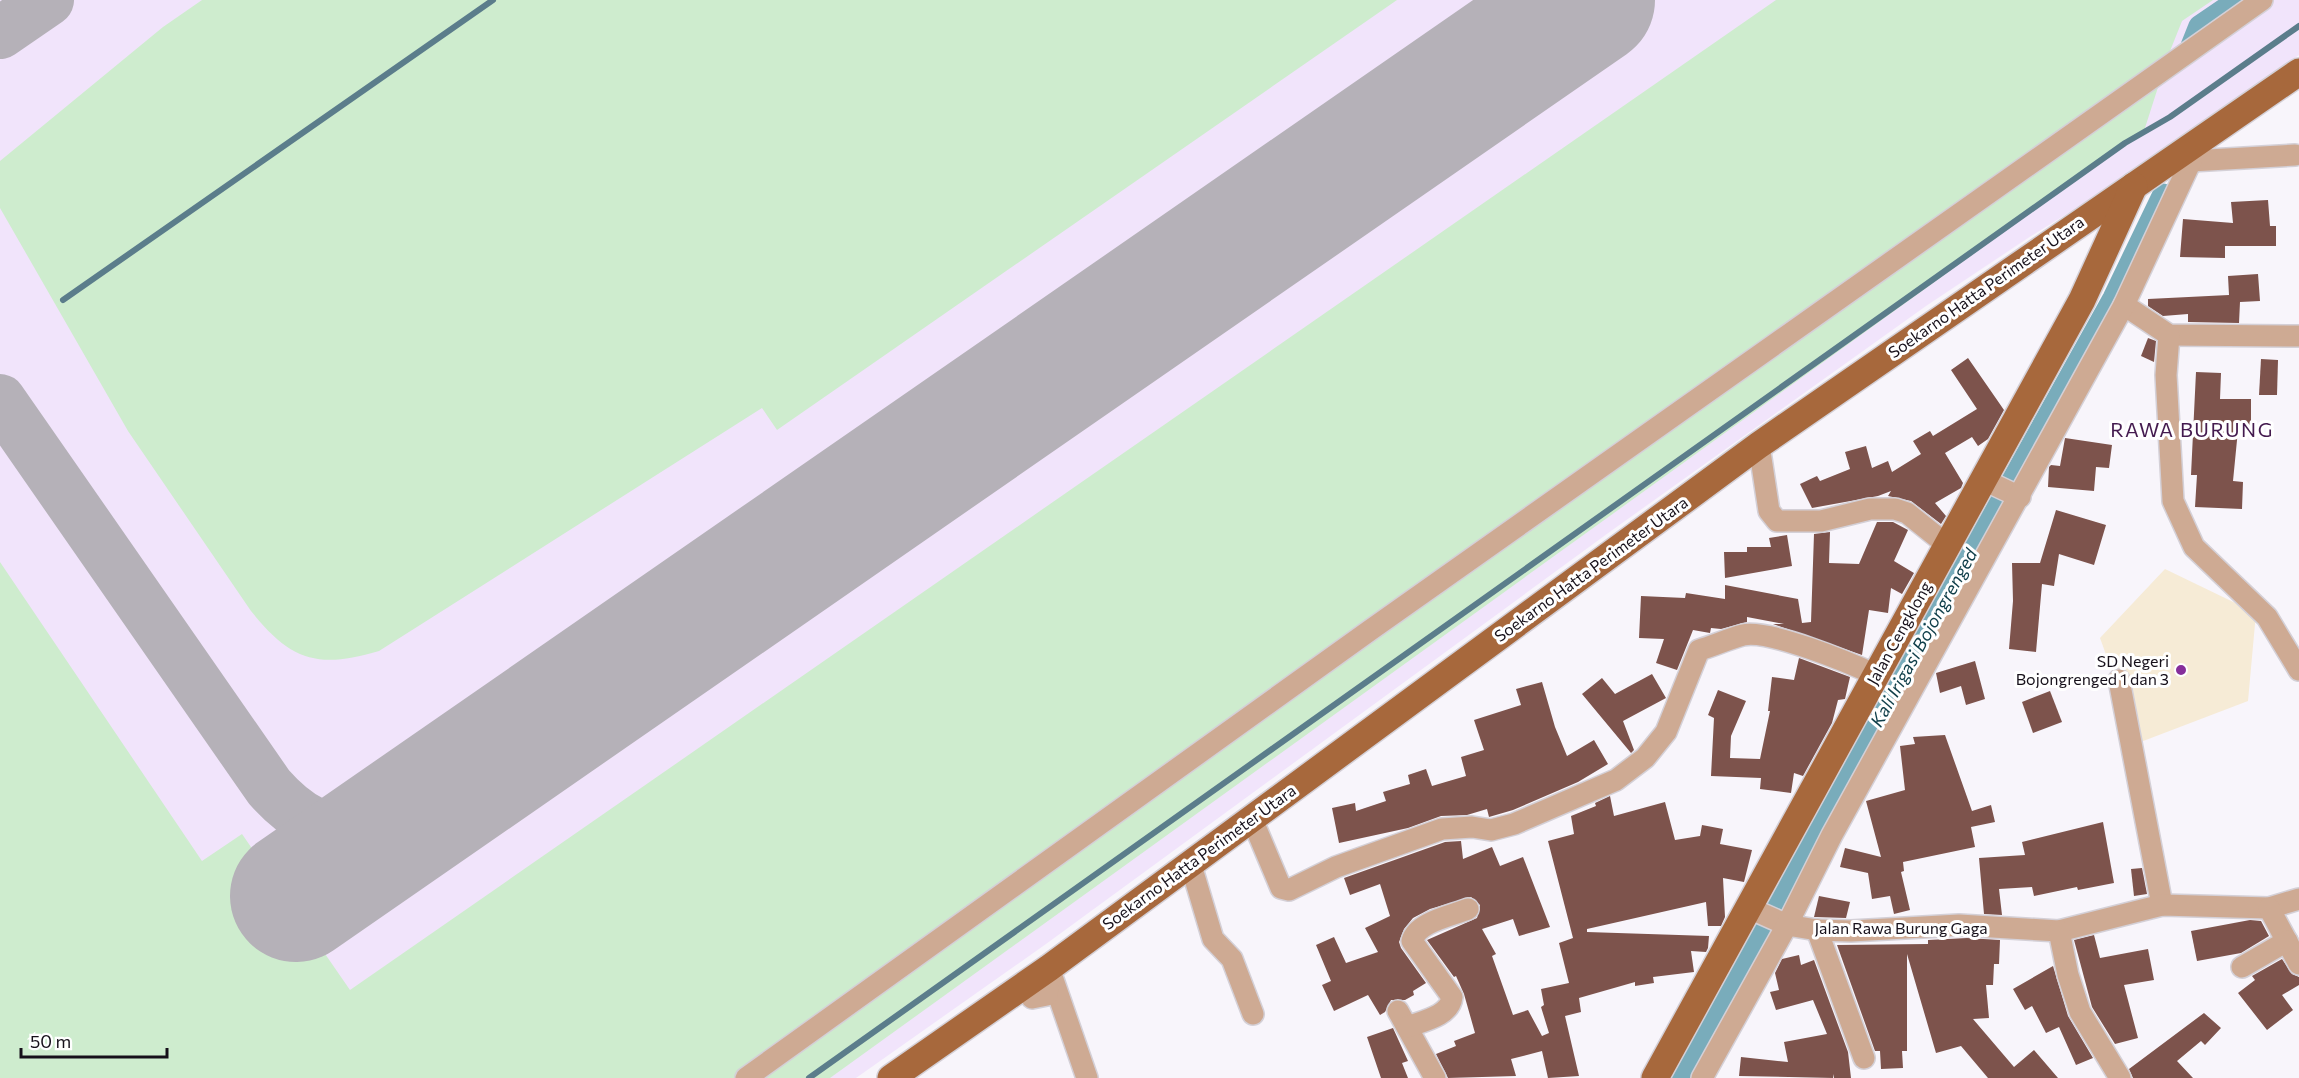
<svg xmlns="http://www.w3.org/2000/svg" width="2299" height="1078" font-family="Commissioner,sans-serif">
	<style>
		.built { fill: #f1e4fb }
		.education { fill: #f6ebd6 }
		.green { fill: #ceecce }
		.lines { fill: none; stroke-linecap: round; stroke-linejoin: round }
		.stream { stroke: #5b7d8b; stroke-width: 6 }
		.canal { stroke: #79acbb; stroke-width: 21 }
		.taxiway { stroke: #b5b1b8; stroke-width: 52 }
		.runway { stroke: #b5b1b8; stroke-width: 132 }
		.building { fill: #7d534c }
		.minor-casing { stroke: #d4d0d7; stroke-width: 24 }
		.major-casing { stroke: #d4d0d7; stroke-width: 30 }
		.minor { stroke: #ceaa93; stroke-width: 21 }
		.major { stroke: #a7683c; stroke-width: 27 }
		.poi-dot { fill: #862e9b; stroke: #fff; stroke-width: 2 }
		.labels { text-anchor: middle; stroke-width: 6; stroke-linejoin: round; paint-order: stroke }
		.street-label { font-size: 16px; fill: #16101a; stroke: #fff }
		.poi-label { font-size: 16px; fill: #16101a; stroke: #fff; text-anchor: end }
		.water-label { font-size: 18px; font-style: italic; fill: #0f3e49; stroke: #fff }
		.quarter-label { font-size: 20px; letter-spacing: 1.5px; fill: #441b4f; stroke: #fff }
	</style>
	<rect width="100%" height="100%" fill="#f8f5fb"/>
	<!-- built -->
	<path class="built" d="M0,0H2299V55L2130,175L2031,236L1926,306L1611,531L1046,944L856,1078H0Z"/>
	<!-- education -->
	<path class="education" d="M2165,569L2256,613L2248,701L2138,743L2100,638Z"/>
	<!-- green -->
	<g class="green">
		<path d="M202,0H1397L777,430L762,408L379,651C318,669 291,661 251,611L128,431L0,208V161L163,27Z"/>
		<path d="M1776,0H2213L2182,21L2168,56L2144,131L830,1078H0V562L202,861L242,834L350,990Z"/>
	</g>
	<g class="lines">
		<!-- stream -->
		<g class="stream">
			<path d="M63,300L493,0"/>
			<path d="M809,1078L2125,143L2170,117L2299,26"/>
		</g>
		<!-- canal -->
		<g class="canal">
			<path d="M2191,46L2199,26L2237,0"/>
			<path d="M1680,1078L2113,298L2163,194"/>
		</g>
		<!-- taxiway -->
		<g class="taxiway">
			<path d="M0,33L48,0"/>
			<path d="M0,400L269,787C329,855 376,831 443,793"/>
		</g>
		<!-- runway -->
		<path class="runway" d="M296,896L1589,0"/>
	</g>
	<!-- building -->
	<g class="building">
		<path d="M2268,200L2270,226H2276V246H2225V258L2180,257L2183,219L2233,223L2231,202Z"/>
		<path d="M2258,274L2260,301L2240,302L2239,323L2188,322V314L2163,316L2148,306V299L2229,295L2228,276Z"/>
		<path d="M2148,338L2156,341L2154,362L2141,356Z"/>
		<path d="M1968,358L2004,410L1988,439L1978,446L1972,437L1945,453L1963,483L1961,488L1935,503L1946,516L1941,524L1911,501L1888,496L1891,491L1878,496L1812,508L1800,484L1817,476L1820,481L1850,469L1845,452L1866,446L1872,468L1888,461L1892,472L1921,454L1913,441L1930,431L1933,436L1977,409L1951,370Z"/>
		<path d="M2261,359L2278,360L2277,395H2259Z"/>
		<path d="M2196,372L2221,373L2220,399H2251V430H2238L2233,481L2243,482L2242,509L2195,507L2197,475H2191Z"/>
		<path d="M2065,438L2112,445L2109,468L2096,467L2094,491L2048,487L2049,467L2051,465L2060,466Z"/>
		<path d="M2056,510L2106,525L2094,565L2059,554L2054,586L2042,584L2036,652L2009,649L2013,601L2012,563H2040Z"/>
		<path d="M1877,522H1893L1908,530L1894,561L1914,573L1902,594L1891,588L1888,613L1869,610L1862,655L1773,624H1784L1747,617V622L1721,629L1711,628L1710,633L1693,630L1677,670L1656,663L1664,639L1639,638L1641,596L1685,598L1686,593L1725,599V585L1798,599L1802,623L1811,622L1814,534L1830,532L1829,563L1859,564Z"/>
		<path d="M1787,535L1792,566L1725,578L1724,552H1747V547H1771L1769,538Z"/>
		<path d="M1799,658L1850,677L1845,699L1838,700L1832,723L1803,776L1794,773L1791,793L1760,789L1761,778L1711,776L1714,718L1708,715L1718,690L1746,701L1731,736L1730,758L1760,759L1770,711H1768L1772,677L1794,680Z"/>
		<path d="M1975,661L1985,699L1966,705L1961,686L1940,693L1936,673Z"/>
		<path d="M1652,674L1666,698L1623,721L1634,750L1631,753L1582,694L1602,678L1615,694Z"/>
		<path d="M1542,682L1555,727L1567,756L1594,740L1608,764L1578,782L1513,810L1489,817L1487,809L1467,815L1441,816L1408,828L1339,843L1332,808L1355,803L1356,811L1386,801L1383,792L1410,784L1408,775L1426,769L1432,786L1466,776L1461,757L1484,750L1474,720L1521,705L1516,689Z"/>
		<path d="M2050,691L2062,722L2033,733L2022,702Z"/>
		<path d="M1945,735L1972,811L1991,805L1995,822L1971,827L1975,847L1903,862L1904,871L1901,872L1910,910L1894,914L1890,896L1872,899L1868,873L1840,867L1845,848L1881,857L1866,801L1905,790L1900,746L1915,744L1913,737Z"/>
		<path d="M1610,796L1614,816L1665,802L1675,840L1700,836L1702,825L1723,829L1720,844L1752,850L1744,882L1723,878L1725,917L1721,926H1708L1706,902L1587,929V932L1709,936L1708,948L1706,952L1691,951L1694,972L1653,977L1654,983L1635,986V982L1579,998L1581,1012L1565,1016L1579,1076L1548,1078L1542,1051L1511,1059L1516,1076L1448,1078L1436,1054L1456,1046L1454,1041L1475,1033L1464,994L1456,976L1454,977L1427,940L1477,918L1480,905L1471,897L1430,909L1413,918L1404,929L1399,942L1401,948L1426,983L1413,991L1414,995L1405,1000H1391L1385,1012L1380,1015L1368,995L1334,1011L1322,985L1331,981L1316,945L1334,937L1346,963L1378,952L1365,928L1390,916L1380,884L1350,895L1344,878L1445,842L1461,841L1463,859L1492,847L1500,866L1523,857L1550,927L1519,936L1513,919L1482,929L1496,954L1492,956L1513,1015L1528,1010L1542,1036L1549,1033L1541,1007L1544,1005L1541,989L1569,983L1559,943L1573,938L1548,841L1574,834L1571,816L1596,806L1595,803Z"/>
		<path d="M2103,822L2114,883L2078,890L2077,887L2034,896L2032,887L1999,889L2002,915L1984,914L1979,858L2025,855L2022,842Z"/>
		<path d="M2142,868L2147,894L2134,896L2131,869Z"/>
		<path d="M1819,896L1850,902L1846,918L1814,917Z"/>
		<path d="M2250,920L2261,921L2269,936L2241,953L2197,961L2191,931Z"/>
		<path d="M2094,935L2100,958L2148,949L2154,980L2124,985L2138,1038L2115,1044L2092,1007L2074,940Z"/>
		<path d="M1967,938L2000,940L1999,964H1994L1993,985H1986L1989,1018L1973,1019L2014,1067L2034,1050L2058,1078H1988L1961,1046L1936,1053L1907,954V1051H1902L1903,1068L1881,1069L1880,1051H1875L1837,945L1928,944V940Z"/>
		<path d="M1799,955L1801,965L1814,960L1848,1052L1851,1078H1834L1833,1074V1078L1739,1076L1741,1057L1788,1062L1784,1042L1827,1034L1813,1000L1776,1010L1770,992L1779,990L1775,973L1782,959Z"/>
		<path d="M2282,959L2292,974L2299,977V985L2282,995L2293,1010L2267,1030L2238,993L2255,980L2252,976Z"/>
		<path d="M2053,966L2068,1016L2093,1058L2076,1065L2059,1027L2046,1033L2032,1006L2025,1010L2013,989Z"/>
		<path d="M2204,1013L2221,1028L2205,1045L2201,1041L2177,1061L2193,1078H2133L2129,1069Z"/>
		<path d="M1393,1028L1408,1061L1402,1063L1408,1078H1381L1367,1037Z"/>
	</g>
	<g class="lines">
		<!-- minor casing -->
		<g class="minor-casing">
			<g id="minor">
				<path d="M2184,152L2191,161L2295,155"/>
				<path d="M2124,305L2169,335L2299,336"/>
				<path d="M2169,335L2166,375L2173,501L2194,547L2267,617L2299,670"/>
				<path d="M1759,445L1769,511L1777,521H1821L1870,509H1895L1907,513L1947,545"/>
				<path d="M1984,480L2020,497"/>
				<path d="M2119,680L2162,905"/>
				<path d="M1252,819L1281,888L1289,890L1336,867L1442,829L1472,827L1491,830L1514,824L1616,780L1645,758L1666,732L1699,650C1713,646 1728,639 1743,635C1769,629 1850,663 1876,675"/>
				<path d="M1190,862L1213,939L1232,959L1253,1014"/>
				<path d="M1749,908L1787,925L1817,930L1851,931L1959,925L2059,931L2162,905L2269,908L2299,899"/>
				<path d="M2269,908L2299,964"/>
				<path d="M1817,930L1864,1058"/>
				<path d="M2059,931L2068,975L2080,1012L2120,1078"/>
				<path d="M2242,967L2287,941"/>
				<path d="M1049,968L1087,1078"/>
				<path d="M1026,984L1032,998L1047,995L1048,988L1043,972"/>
				<path d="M1398,1011L1435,1078"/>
				<path d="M1407,1027C1423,1021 1450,1016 1452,997L1412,941C1417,922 1451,916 1468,909"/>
				<path d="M746,1078L1369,631L2262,0"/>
				<path d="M1702,1078L1787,925L1832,835L2124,305L2191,161"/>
			</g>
		</g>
		<!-- major casing -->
		<g class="major-casing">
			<g id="major">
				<path d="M891,1078L1049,968L1759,445L2299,72"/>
				<path d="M1655,1078L2082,300L2134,186"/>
			</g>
		</g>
		<!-- minor -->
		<use href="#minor" class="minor"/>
		<!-- major -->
		<use href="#major" class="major"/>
	</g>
	<!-- markers -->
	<circle class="poi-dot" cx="2181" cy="670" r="6"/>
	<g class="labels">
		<!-- street labels -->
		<g class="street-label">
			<text transform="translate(1986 287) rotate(-35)" y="6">Soekarno Hatta Perimeter Utara</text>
			<text transform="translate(1591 569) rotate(-36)" y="6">Soekarno Hatta Perimeter Utara</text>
			<text transform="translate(1899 633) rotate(-61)" y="6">Jalan Cengklong</text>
			<text transform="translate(1199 857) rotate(-36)" y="6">Soekarno Hatta Perimeter Utara</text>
			<text x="1901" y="934">Jalan Rawa Burung Gaga</text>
		</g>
		<!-- poi labels -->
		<g class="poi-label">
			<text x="2169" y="667">SD Negeri<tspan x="2169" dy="18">Bojongrenged 1 dan 3</tspan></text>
		</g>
		<!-- water labels -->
		<g class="water-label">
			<text transform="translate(1924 638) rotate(-61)" y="6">Kali Irigasi Bojongrenged</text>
		</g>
		<!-- quarter labels -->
		<g class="quarter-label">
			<text x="2192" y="437">RAWA BURUNG</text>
		</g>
	</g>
	<!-- scale -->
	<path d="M21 1048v9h146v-9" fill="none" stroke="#16101a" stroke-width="3"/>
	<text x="30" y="1048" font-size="18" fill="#16101a" stroke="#ffffff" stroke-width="4.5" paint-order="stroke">50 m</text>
</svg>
